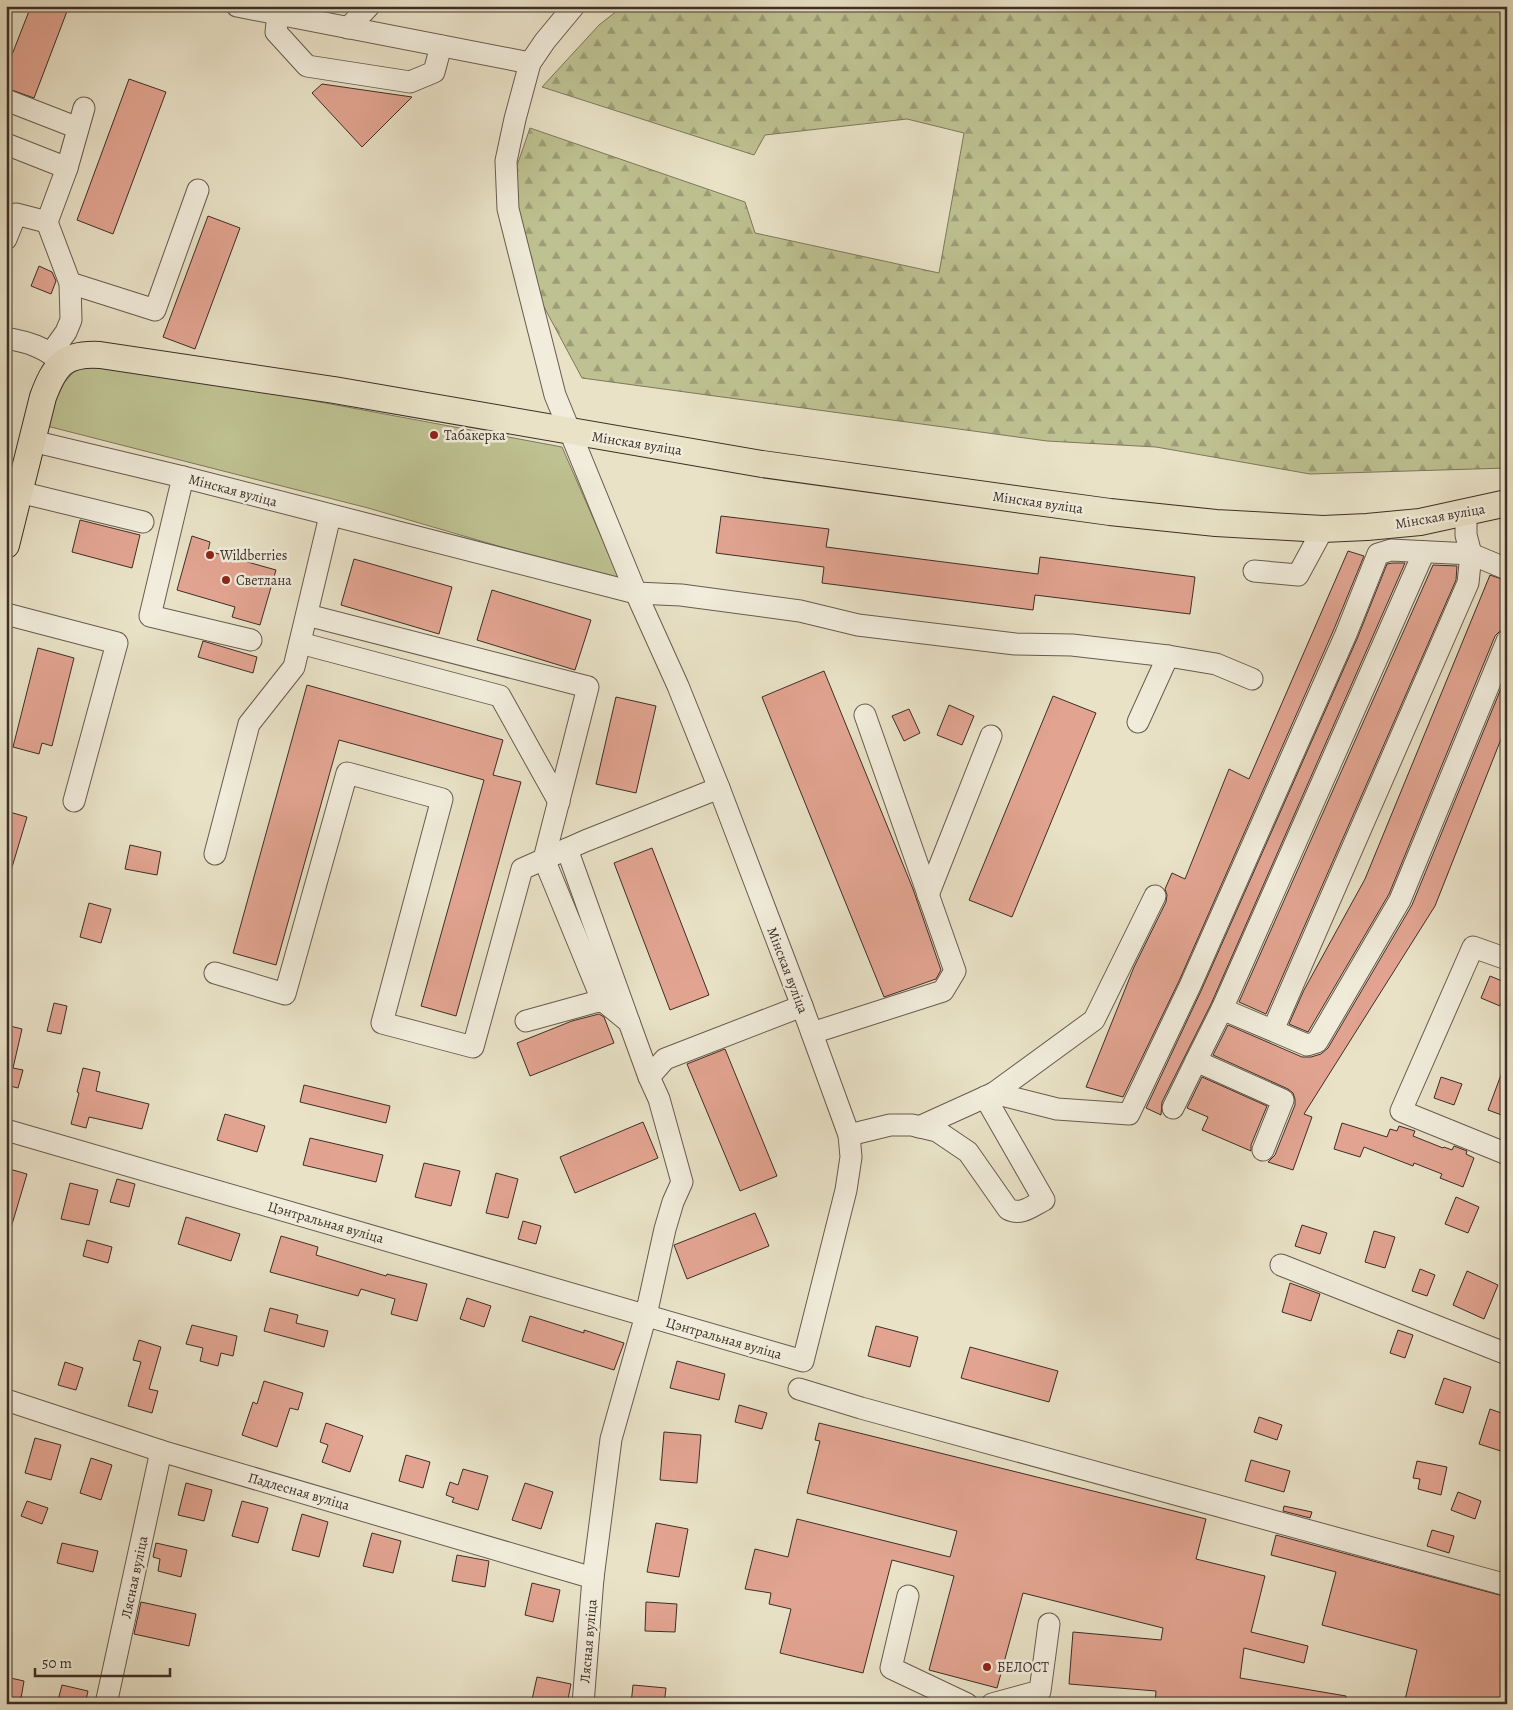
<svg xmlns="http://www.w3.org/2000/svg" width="1513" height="1710" font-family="Alegreya,serif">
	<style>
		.grass { fill: #bec191; stroke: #7e785c }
		.forest { fill: url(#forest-firs); stroke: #7e785c }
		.building { fill: #e2a491; stroke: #3d2e27 }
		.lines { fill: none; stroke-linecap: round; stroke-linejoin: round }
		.minor-casing { stroke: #685b4f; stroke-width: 23 }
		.major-casing { stroke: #3d2e27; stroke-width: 28 }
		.minor { stroke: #f1ecdb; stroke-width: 21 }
		.major { stroke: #e9e2c7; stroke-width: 26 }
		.poi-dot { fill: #8f2418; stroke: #f1ecdb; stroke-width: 2 }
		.labels { text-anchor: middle; stroke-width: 5; stroke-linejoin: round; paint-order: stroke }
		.poi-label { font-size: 14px; fill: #3d2e27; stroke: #f1ecdb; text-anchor: start }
		.street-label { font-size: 14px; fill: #3d2e27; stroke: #f1ecdb }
	</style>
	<defs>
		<pattern id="forest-firs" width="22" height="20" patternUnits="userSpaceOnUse" patternTransform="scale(1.25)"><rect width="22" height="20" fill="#bec191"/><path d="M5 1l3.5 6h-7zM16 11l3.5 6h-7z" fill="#9c9d76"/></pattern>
	</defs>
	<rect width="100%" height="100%" fill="#e9e2c7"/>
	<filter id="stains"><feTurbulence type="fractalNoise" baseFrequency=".004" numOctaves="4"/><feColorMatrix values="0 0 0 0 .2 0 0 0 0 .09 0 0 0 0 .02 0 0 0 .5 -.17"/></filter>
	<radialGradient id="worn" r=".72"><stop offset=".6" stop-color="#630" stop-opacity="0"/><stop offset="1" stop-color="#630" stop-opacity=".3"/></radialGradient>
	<!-- grass -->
	<path class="grass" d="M110,363L562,447L621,582L368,508L43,425L64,383L76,369Z"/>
	<!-- forest -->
	<path class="forest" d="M623,6H1507V468L1310,474L1156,447L1047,441L582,378L536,292L511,183L530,128L745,202L755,233L939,273L964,133L907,119L765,135L754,155L542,87L599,25Z"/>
	<!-- building -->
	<g class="building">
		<path d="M31,6H69L34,98L6,88V70Z"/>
		<path d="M129,79L166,92L113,234L77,220Z"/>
		<path d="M322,84L412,97L362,147L312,93Z"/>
		<path d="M208,216L240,228L195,349L163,337Z"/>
		<path d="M39,266L52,272L56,281L51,294L31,286Z"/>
		<path d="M721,516L829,529L826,547L1038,574L1040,557L1195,577L1190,614L1035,595L1033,610L822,583L824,567L716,553Z"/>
		<path d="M80,520L140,535L132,568L72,552Z"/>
		<path d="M192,536L210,542L208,551L276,570L260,625L232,617L235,607L177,590Z"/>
		<path d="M1348,551L1364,556L1334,629L1179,981L1123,1097L1086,1087L1134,967L1166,902L1167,895L1165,889L1172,873L1185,879L1229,769L1249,779Z"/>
		<path d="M354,559L452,587L439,634L341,605Z"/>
		<path d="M1393,563H1405L1211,1004L1162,1102L1161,1115L1146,1108L1201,991L1357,639L1387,564Z"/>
		<path d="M1433,565L1457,566L1456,580L1266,1014L1239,1002Z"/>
		<path d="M1490,575L1507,581V629L1500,631L1495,636L1389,894L1308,1032L1289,1024L1304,990L1365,879Z"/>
		<path d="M492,590L591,620L575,670L477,640Z"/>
		<path d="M203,641L257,657L253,673L198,657Z"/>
		<path d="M38,648L74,658L52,746L42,743L39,754L13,747Z"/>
		<path d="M824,671L913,889L941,970L936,979L884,997L762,697Z"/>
		<path d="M1507,674V724L1435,906L1304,1114L1312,1117L1293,1170L1268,1162L1275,1155L1295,1105V1099L1293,1093L1288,1089L1213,1055L1228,1025L1302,1057H1311L1321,1054L1328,1048L1412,905Z"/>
		<path d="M307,685L503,740L493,775L521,782L456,1016L421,1006L484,780L339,740L276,965L233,953Z"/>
		<path d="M1053,696L1096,713L1012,917L969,900Z"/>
		<path d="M616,697L656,706L636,793L596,784Z"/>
		<path d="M949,705L974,716L962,745L937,735Z"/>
		<path d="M909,709L920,733L904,741L892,716Z"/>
		<path d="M6,811L27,817L10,874H6Z"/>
		<path d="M130,845L161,852L157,875L125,869Z"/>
		<path d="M652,848L709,995L670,1010L614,863Z"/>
		<path d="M89,903L111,909L101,943L80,937Z"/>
		<path d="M1490,976L1507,983V991L1500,1006L1481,998Z"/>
		<path d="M54,1003L67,1006L61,1034L47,1031Z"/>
		<path d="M599,1014L604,1017L614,1043L530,1076L517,1043L572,1021Z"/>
		<path d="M6,1025L22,1029L13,1068L23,1070L18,1088L6,1085Z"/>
		<path d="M725,1049L777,1176L740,1191L687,1064Z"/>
		<path d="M1505,1064H1507V1117L1488,1110Z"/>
		<path d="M83,1068L100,1072L96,1091L149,1104L142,1129L89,1117L86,1128L71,1124L79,1093L77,1092Z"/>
		<path d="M1202,1077L1267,1106L1251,1145V1151L1202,1130L1208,1117L1187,1108Z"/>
		<path d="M1441,1077L1462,1084L1454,1105L1434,1098Z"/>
		<path d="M304,1085L390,1106L386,1123L300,1102Z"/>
		<path d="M225,1114L265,1126L257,1152L217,1140Z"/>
		<path d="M643,1122L658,1158L575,1193L560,1157Z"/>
		<path d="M1342,1123L1387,1137L1390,1129L1397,1131L1399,1126L1415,1131L1413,1136L1443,1148L1444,1147L1452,1150L1454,1146L1467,1151L1466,1154L1474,1158L1463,1187L1440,1178L1442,1174L1414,1163L1413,1166L1364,1147L1360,1157L1334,1149Z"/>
		<path d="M310,1138L383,1155L376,1182L303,1165Z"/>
		<path d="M424,1163L460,1171L451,1206L415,1197Z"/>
		<path d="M6,1168L27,1174L10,1231L6,1230Z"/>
		<path d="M496,1173L518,1179L508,1218L486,1213Z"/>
		<path d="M117,1179L135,1184L129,1207L110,1202Z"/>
		<path d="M70,1183L98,1190L89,1225L61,1219Z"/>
		<path d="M1456,1197L1479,1207L1468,1233L1445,1224Z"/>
		<path d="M755,1213L769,1246L687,1279L674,1245Z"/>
		<path d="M186,1217L240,1234L231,1261L178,1244Z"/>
		<path d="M523,1221L541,1226L536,1244L518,1239Z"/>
		<path d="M1302,1225L1327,1233L1320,1254L1295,1246Z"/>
		<path d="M1374,1231L1395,1237L1385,1268L1365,1262Z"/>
		<path d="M281,1236L318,1247L316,1255L386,1276L387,1274L427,1284L417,1321L391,1314L395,1299L361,1289L358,1296L270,1272Z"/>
		<path d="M87,1240L112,1247L108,1263L83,1256Z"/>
		<path d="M1420,1269L1435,1275L1427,1296L1412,1291Z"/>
		<path d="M1467,1271L1498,1285L1484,1319L1453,1305Z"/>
		<path d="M1290,1283L1320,1294L1311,1321L1282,1312Z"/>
		<path d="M467,1298L491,1306L484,1327L460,1319Z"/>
		<path d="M270,1308L298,1315L296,1323L328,1331L324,1347L264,1331Z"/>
		<path d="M530,1316L584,1333V1330L624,1343L614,1370L522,1341Z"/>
		<path d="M192,1325L237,1336L233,1356L221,1353L218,1366L200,1361L203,1348L186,1344Z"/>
		<path d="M876,1326L918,1337L910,1367L868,1356Z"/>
		<path d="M1398,1330L1413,1335L1405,1358L1390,1353Z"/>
		<path d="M139,1340L161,1347L149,1389L158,1391L152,1413L128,1406L141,1362L133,1360Z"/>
		<path d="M970,1347L1058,1371L1049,1402L961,1378Z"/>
		<path d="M677,1361L725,1374L719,1400L670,1388Z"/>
		<path d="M65,1362L83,1368L76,1390L58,1385Z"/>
		<path d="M1444,1378L1471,1387L1463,1413L1435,1404Z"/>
		<path d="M264,1381L303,1393L298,1410L290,1408L277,1447L242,1435L253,1402L257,1404Z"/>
		<path d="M739,1405L767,1413L762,1429L735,1422Z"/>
		<path d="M1490,1409L1507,1415V1453L1479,1444Z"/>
		<path d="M1259,1417L1282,1425L1277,1440L1254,1432Z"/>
		<path d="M326,1423L363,1436L350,1472L322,1462L328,1445L320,1442Z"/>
		<path d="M819,1423L1206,1519L1196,1559L1265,1576L1251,1632L1308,1646L1304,1663L1244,1648L1240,1678L1346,1696L1345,1704H1155L1156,1691L1069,1684L1073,1632L1161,1640L1163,1628L1023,1593L997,1688L929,1670L954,1576L892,1560L863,1673L780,1653L791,1609L769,1604L771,1593L745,1589L755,1549L788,1557L797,1519L950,1557L957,1531L807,1493L820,1441L815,1440Z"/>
		<path d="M664,1432L701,1435L697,1483L660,1480Z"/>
		<path d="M35,1438L61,1445L51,1480L25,1473Z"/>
		<path d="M406,1455L430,1462L423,1488L399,1481Z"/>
		<path d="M91,1458L112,1465L101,1500L80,1493Z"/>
		<path d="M1251,1460L1290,1471L1284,1492L1245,1481Z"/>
		<path d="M1417,1461L1447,1467L1441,1495L1418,1489L1420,1479L1413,1478Z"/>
		<path d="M463,1469L488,1476L478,1510L452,1502L454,1498L446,1495L450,1482L458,1485Z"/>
		<path d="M186,1483L212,1490L204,1521L178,1515Z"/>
		<path d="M525,1483L553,1492L541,1529L512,1520Z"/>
		<path d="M1458,1492L1481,1501L1475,1519L1451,1510Z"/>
		<path d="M27,1501L48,1508L42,1524L21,1516Z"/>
		<path d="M242,1501L268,1508L258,1543L232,1536Z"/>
		<path d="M1284,1506L1312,1512L1310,1518L1283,1511Z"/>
		<path d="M302,1514L328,1522L319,1557L292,1550Z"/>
		<path d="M656,1523L688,1529L679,1577L647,1572Z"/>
		<path d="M1432,1530L1454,1536L1449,1553L1427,1546Z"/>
		<path d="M372,1533L401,1541L393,1573L363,1566Z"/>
		<path d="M1276,1535L1507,1597V1704H1404L1417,1650L1322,1625L1336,1572L1271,1555Z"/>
		<path d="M62,1543L98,1551L93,1572L57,1563Z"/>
		<path d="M156,1543L187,1550L181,1577L158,1571L160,1559L153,1557Z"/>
		<path d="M457,1555L489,1561L485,1587L452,1581Z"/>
		<path d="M532,1583L560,1590L553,1622L525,1615Z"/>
		<path d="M141,1602L196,1614L189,1646L134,1634Z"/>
		<path d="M646,1602L677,1604L675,1632L645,1631Z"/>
		<path d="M6,1677L24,1681L20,1704H6Z"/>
		<path d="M537,1677L571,1684L567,1704H531Z"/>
		<path d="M62,1685L88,1691L85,1704H57Z"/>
		<path d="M633,1685L666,1688L664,1704H631Z"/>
	</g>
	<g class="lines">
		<!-- minor casing -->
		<g class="minor-casing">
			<g id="minor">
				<path d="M237,6L530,63"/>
				<path d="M278,14L276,32L307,66L410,82L434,72L441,46"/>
				<path d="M348,28L369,6"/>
				<path d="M6,100L78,128"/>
				<path d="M6,144L67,168"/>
				<path d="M6,239L16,214L47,222"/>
				<path d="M70,283L155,310L198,190"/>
				<path d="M6,338C28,342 45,347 62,363"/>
				<path d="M51,353L66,332L71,320L70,283L47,222L67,168L84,108"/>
				<path d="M32,441L183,477L636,593L681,595L800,611L858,625L1015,644L1072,645L1168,656L1216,664L1252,679"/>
				<path d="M183,477L150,616L251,640"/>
				<path d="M19,492L143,522"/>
				<path d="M1424,552L1222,1009L1307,1045L1317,1042L1400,900L1507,641"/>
				<path d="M1254,571L1298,575L1323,529"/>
				<path d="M6,614L117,643L74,801"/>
				<path d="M307,615L588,687L544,859L602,1000"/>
				<path d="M300,643L500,696L559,802"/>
				<path d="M1138,722L1168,656"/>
				<path d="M567,849L629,1022"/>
				<path d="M215,854L249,724L294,667L330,516"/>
				<path d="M928,895L991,736"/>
				<path d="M1507,959L1473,947L1401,1111L1507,1154"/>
				<path d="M215,973L285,994L347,773L442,799L382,1023L473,1047L522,869L585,841L719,788"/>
				<path d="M1222,1009L1196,1061L1283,1100L1263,1150"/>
				<path d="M526,1021L602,1000L629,1022L649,1077L659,1099L682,1182L673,1202L665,1229L646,1315L611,1439L593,1578L583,1704"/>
				<path d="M1273,1030L1468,583L1471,554L1466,535V513"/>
				<path d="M812,1033L943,991L955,971L865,715"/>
				<path d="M649,1077L665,1059L802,1006"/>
				<path d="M994,1093L1057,1109L1129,1114L1190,986L1346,634L1378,554L1391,550L1471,554L1507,569"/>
				<path d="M1173,1108L1196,1061"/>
				<path d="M919,1127L994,1093L1094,1020L1155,896"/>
				<path d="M6,1130L803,1361L846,1190L851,1157L849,1135L802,1006L719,788L678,686L636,593L555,395L508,209L506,161L515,119L530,63L545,41L574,6"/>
				<path d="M849,1135L890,1125H912L937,1131L968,1152L1008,1209C1021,1216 1032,1206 1044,1200L985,1097"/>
				<path d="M1281,1265L1507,1354"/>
				<path d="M799,1389L861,1408L1507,1585"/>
				<path d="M6,1400L161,1451L593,1578"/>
				<path d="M908,1596L891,1668L967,1704"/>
				<path d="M106,1704L161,1451"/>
				<path d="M992,1704L1040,1691L1049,1624"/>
			</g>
		</g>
		<!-- major casing -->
		<g class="major-casing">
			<path id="major" d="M6,545L43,397C55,365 64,353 100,355L334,390L762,464L1110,512L1216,523L1323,529L1367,527L1420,522L1507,503"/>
		</g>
		<!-- minor -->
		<use href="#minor" class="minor"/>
		<!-- major -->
		<use href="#major" class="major"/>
	</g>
	<!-- markers -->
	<g class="poi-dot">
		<circle cx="434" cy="435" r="5"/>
		<circle cx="210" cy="555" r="5"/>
		<circle cx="226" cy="580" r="5"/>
		<circle cx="987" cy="1667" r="5"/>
	</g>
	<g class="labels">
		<!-- poi labels -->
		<g class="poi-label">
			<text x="444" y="440">Табакерка</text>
			<text x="220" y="560">Wildberries</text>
			<text x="236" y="585">Светлана</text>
			<text x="997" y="1672">БЕЛОСТ</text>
		</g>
		<!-- street labels -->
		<g class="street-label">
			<text transform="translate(637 443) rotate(9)" y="5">Мінская вуліца</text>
			<text transform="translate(233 490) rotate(15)" y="5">Мінская вуліца</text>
			<text transform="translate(1038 502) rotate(8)" y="5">Мінская вуліца</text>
			<text transform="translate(1440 516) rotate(-10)" y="5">Мінская вуліца</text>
			<text transform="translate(788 970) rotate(69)" y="5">Мінская вуліца</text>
			<text transform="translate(326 1222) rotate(16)" y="5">Цэнтральная вуліца</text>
			<text transform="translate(724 1338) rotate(16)" y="5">Цэнтральная вуліца</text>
			<text transform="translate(299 1491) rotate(16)" y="5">Падлесная вуліца</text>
			<text transform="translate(134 1577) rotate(-78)" y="5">Лясная вуліца</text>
			<text transform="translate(588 1641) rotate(-85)" y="5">Лясная вуліца</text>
		</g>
	</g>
	<!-- margin -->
	<rect width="1513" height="1710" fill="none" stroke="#e9e2c7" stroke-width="25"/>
	<rect x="8" y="8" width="1498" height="1695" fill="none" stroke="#3d2e27" stroke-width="2.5"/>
	<rect x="12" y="12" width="1488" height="1685" fill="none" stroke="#3d2e27"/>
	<!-- scale -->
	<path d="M35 1668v8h135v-8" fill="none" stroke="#3d2e27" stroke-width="2.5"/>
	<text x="42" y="1668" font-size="15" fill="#3d2e27" stroke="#f1ecdb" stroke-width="4" paint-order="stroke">50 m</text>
	<rect width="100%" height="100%" filter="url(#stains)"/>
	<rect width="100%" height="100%" fill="url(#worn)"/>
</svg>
